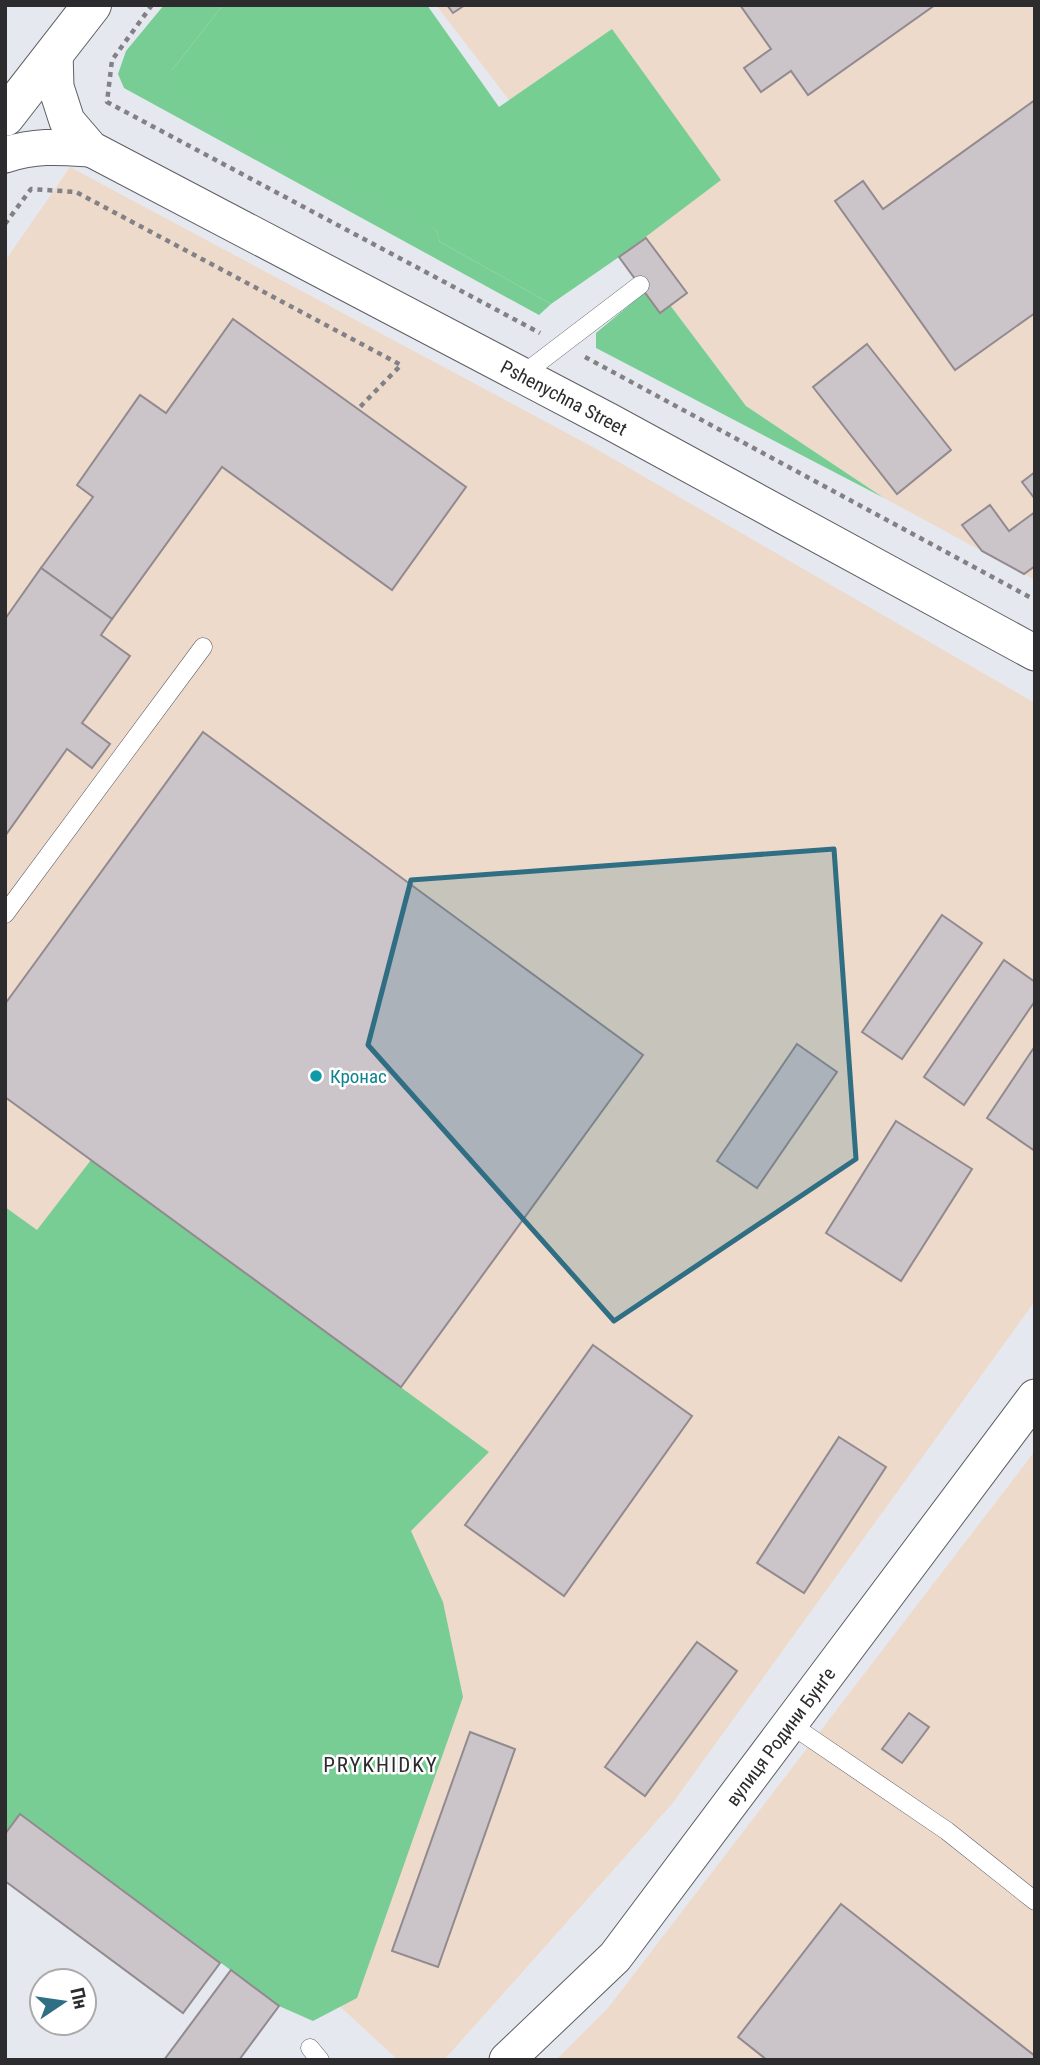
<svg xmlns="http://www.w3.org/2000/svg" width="1040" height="2065" font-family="'Roboto Condensed',sans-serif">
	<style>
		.industrial { fill: #eedacb }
		.green { fill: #77cd93 }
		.forest { fill: #76ce92 }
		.building { fill: #cbc4c9; stroke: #918a8f; stroke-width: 2 }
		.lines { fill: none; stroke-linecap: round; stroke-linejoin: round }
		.lane-casing { stroke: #5d5f65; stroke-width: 19 }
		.street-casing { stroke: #5d5f65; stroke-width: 37 }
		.secondary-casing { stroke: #5d5f65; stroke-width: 40 }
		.path { stroke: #818186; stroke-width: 4.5; stroke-dasharray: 5 5; stroke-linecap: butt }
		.lane { stroke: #fff; stroke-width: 18 }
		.street { stroke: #fff; stroke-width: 35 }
		.secondary { stroke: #fff; stroke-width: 38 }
		.marked { fill: #2f6e83; fill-opacity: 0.2; stroke: #2f6e83; stroke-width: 5; stroke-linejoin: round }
		.culture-dot { fill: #0f9aa8; stroke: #fff; stroke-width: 2.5 }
		.labels { text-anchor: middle; stroke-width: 5; stroke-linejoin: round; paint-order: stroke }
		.street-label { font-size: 19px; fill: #2c2c2f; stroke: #fff }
		.culture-label { font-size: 19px; fill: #0d838f; stroke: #fff; text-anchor: start }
		.neighbourhood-label { font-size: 21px; letter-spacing: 2px; fill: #2c2c2f; stroke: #fff }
	</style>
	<rect width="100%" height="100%" fill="#e6e8ef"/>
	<!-- industrial -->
	<g class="industrial">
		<path d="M436,5H1035V580L884,498L746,406L671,306L660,313L626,252Z"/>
		<path d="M70,167L591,446L1035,703V1301L672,1804L444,2060H398L150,1831L407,1511L5,1207V261Z"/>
		<path d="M1035,1451V2060H556L608,2008Z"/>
	</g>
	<!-- green -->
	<g class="green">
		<path d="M164,5H223L172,70L436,230L440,242L551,304L539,315L124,88L118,74L126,51Z"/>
		<path d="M645,292L660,313L670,305L746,406L884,498L596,348V333Z"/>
		<path d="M91,1160L489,1452L411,1531L443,1602L463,1697L357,1998L313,2021L279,2006L21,1814L5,1834V1207L37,1230Z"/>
	</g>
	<!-- forest -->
	<path class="forest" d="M223,5H427L499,107L612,29L721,180L619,257L551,304L440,242L436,230L172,93V70Z"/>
	<!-- building -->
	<g class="building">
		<path d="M447,5H465L453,13Z"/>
		<path d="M740,5H935L808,95L791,71L761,92L744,68L771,49Z"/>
		<path d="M1035,100V313L955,370L835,201L863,181L883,209Z"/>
		<path d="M646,238L687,293L660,313L619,257Z"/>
		<path d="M233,319L466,487L392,590L222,467L112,619L41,568L93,497L77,485L140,395L166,413Z"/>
		<path d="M867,344L951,450L897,494L813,387Z"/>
		<path d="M1035,472V499L1022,482Z"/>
		<path d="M990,505L1009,531L1035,512V566L1024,574L982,551L962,525Z"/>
		<path d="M41,568L112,619L101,635L130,656L82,723L110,744L92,768L67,749L5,836V619Z"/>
		<path d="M203,732L643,1055L401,1387L5,1097V1004Z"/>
		<path d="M942,915L982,943L902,1059L862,1032Z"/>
		<path d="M1004,960L1035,982V1001L964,1105L924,1077Z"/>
		<path d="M797,1044L837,1072L757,1188L717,1161Z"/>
		<path d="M1035,1046V1151L987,1118Z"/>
		<path d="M896,1121L972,1169L901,1281L826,1233Z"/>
		<path d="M593,1345L692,1416L564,1596L465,1525Z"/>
		<path d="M839,1437L886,1467L804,1593L757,1563Z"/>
		<path d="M697,1642L737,1671L645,1796L605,1767Z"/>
		<path d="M909,1713L929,1727L902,1763L882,1749Z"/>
		<path d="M470,1732L515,1749L438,1967L392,1951Z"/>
		<path d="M20,1814L220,1963L183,2013L5,1881V1834Z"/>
		<path d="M841,1904L1035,2056V2060H767L738,2037Z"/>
		<path d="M231,1970L279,2006L239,2060H164Z"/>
	</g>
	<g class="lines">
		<!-- lane casing -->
		<g class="lane-casing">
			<g id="lane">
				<path d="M522,375L640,285"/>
				<path d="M5,914L203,647"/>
				<path d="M790,1724L947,1831L1035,1901"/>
				<path d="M310,2048L320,2060"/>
			</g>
		</g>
		<!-- street casing -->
		<g class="street-casing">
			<g id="street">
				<path id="s1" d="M55,52L56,87L67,121L91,149L609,421L1035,653"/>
				<path d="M5,155C37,145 58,147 91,149"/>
				<path id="s2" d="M507,2060L615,1957L1035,1397"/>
			</g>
		</g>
		<!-- secondary casing -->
		<g class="secondary-casing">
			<path id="secondary" d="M5,117L92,5"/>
		</g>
		<!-- path -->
		<g class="path">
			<path d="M152,5L112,60L107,102L540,333"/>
			<path d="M5,224L31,189L76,192L401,365L358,409"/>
			<path d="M585,357L1035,600"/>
		</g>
		<!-- lane -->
		<use href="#lane" class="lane"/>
		<!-- street -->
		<use href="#street" class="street"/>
		<!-- secondary -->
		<use href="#secondary" class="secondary"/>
	</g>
	<!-- marked area -->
	<path class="marked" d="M834,849L856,1159L614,1321L368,1045L411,880Z"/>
	<!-- markers -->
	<circle class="culture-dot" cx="316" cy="1076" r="7"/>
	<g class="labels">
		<!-- street labels -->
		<g class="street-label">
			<text dy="7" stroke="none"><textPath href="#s1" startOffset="642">Pshenychna Street</textPath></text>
			<text dy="7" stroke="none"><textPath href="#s2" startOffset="425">вулиця Родини Бунґе</textPath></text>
		</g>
		<!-- culture labels -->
		<g class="culture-label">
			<text x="330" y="1083">Кронас</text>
		</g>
		<!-- neighbourhood labels -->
		<g class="neighbourhood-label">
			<text x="381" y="1772">PRYKHIDKY</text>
		</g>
	</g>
	<!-- border -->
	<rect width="1040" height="2065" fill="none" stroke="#2c2c2f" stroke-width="14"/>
	<!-- north arrow -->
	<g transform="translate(63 2002) rotate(77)"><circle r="33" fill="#ffffff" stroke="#ababac" stroke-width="2"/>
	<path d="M0-5L12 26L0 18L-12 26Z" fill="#2f6e83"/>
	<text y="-10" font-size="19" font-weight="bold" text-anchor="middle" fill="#2c2c2f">Пн</text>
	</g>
</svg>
